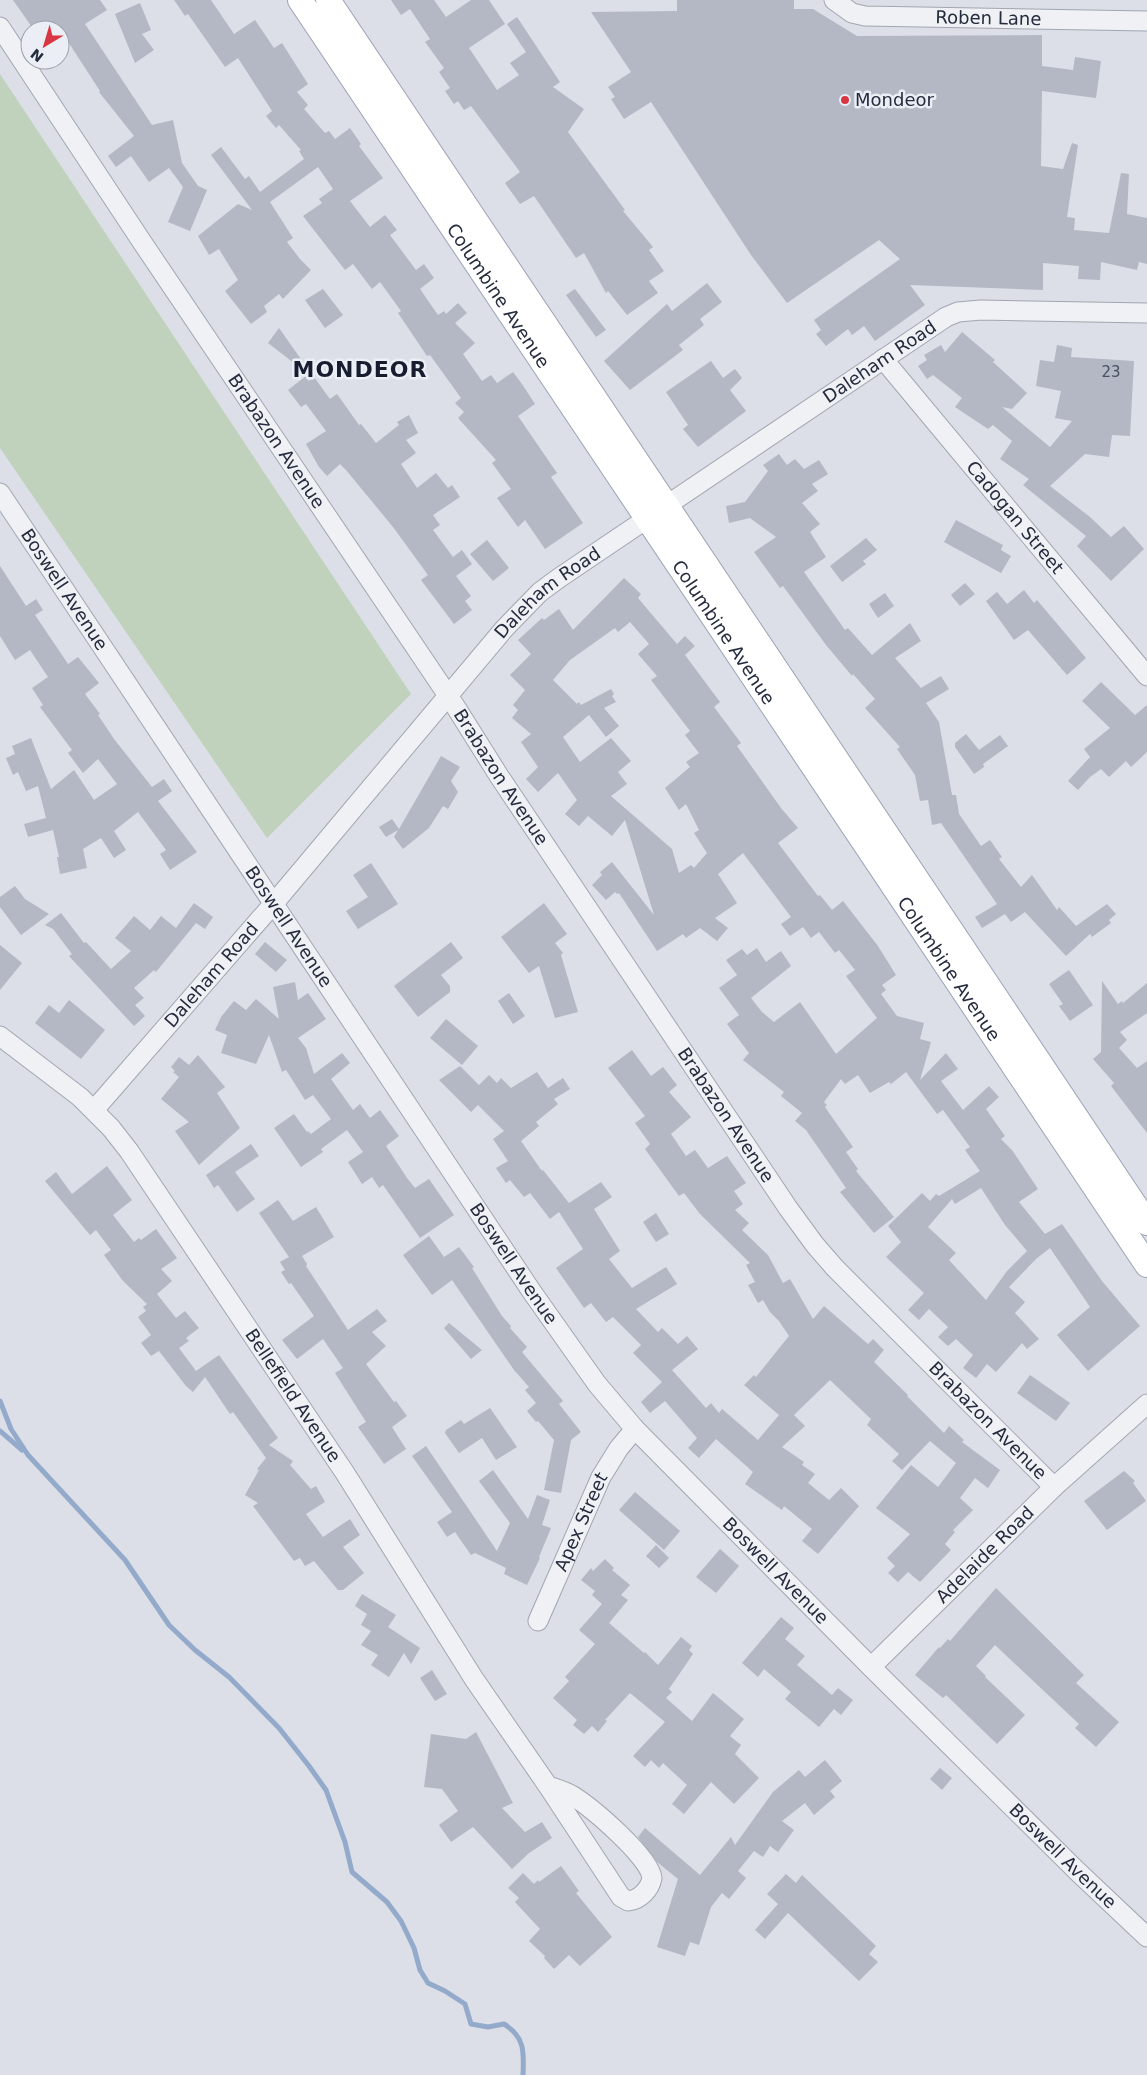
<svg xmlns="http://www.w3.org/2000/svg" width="1147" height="2075" font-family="'DejaVu Sans',sans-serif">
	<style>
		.pitch { fill: #c0d2bc }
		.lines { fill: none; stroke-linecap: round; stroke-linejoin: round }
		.stream { stroke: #93aacb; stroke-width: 5 }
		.building { fill: #b3b8c4; fill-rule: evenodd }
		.minor-casing { stroke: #a1a6b1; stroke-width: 21 }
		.major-casing { stroke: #9aa3b4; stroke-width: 26 }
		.minor { stroke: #eff1f5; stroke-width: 19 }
		.major { stroke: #fff; stroke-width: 24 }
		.poi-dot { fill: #d73642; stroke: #ebeef5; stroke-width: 2 }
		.labels { text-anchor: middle; stroke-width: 5; stroke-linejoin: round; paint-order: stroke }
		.number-label { font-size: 15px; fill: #484f60 }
		.street-label { font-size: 18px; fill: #252c3e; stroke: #ebeef5 }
		.poi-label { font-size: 18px; fill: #252c3e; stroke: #ebeef5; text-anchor: start }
		.district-label { font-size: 22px; font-weight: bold; letter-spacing: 1px; fill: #171d2f; stroke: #ebeef5 }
	</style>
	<rect width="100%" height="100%" fill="#dcdfe7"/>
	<!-- pitch -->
	<path class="pitch" d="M0,74L411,694L267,838L0,448Z"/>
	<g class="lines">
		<!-- stream -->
		<g class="stream">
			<path d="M0,1401L11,1429L28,1455L125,1560L169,1625L195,1650L229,1677L279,1728L309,1766L326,1790L345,1842L352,1872L387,1902L401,1921L414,1948L420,1970L428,1983L445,1991L465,2004L471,2024L488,2027L504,2024C525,2037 524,2052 523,2075"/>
			<path d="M0,1431L22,1450"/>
		</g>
	</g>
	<!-- building -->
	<g class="building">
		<path d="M13,0H100L107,10L85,24L152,125L173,120L182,163L198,186L207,190L190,231L168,222L183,187L169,168L149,182L131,156L116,167L108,156L134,136L99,92L100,91L65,37L60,41V30H34Z"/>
		<path d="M174,0H211L234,34L255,20L274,48L282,43L308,84L297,92L308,105L304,109L325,133L329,131L335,139L350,128L361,144L359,146L383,178L350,201L370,227L385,215L397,230L390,235L416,270L424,264L434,278L420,289L438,315L444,311L446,314L458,303L467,313L455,323L475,343L463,354L482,381L491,375L497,383L513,372L522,384L535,404L518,416L557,473L551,477L583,523L545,549L525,520L518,527L497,498L511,489L492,463L496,460L458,418L464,412L455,403L461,398L430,355L427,356L398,313L401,311L380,282L372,289L353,264L345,270L303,216L322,203L319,199L333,189L318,167L270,202L293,238L287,242L300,259L311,270L283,299L279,294L264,306L267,312L251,324L225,291L238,280L219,249L209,255L198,236L238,204L252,210L211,155L221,147L245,179L249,176L260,192L304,159L299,151L301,150L279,125L276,128L266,116L272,111L238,58L225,67L188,14L185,16Z"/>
		<path d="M391,0H434L446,17L471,0H489L505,24L469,48L497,90L519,75L510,63L526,52L507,24L517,17L560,82L553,87L584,109L568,132L625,210L623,211L653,247L649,250L664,271L649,281L658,293L627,315L608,291L606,293L584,253L576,258L534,196L520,204L505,183L520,172L471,106L464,110L458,101L454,104L445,91L450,88L439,72L444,68L425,42L430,39L410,9L401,15Z"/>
		<path d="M677,0H794V9H813L857,36L1042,35V66L1073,70L1075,57L1101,61L1096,98L1042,91L1041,166L1063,169L1072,143L1078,145L1067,217L1075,218L1074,230L1109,233L1121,173L1129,174L1127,214L1147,218V264L1139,262L1137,270L1101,262L1100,280L1078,279L1079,266L1043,263V290L910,285L925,305L875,341L864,326L852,335L848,329L826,346L816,334L821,330L814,320L900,259L879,240L787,303L751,255L651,102L624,119L611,99L615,97L608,87L631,72L591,12L677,11Z"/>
		<path d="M140,3L151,30L142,34L154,50L135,63L115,14Z"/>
		<path d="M707,283L722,302L700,319L704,325L679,345L683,350L630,390L604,361L667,304L672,311Z"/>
		<path d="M323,289L343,315L325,328L305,300Z"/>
		<path d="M575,289L606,330L596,337L566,295Z"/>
		<path d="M279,328L310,372L308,374L268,343Z"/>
		<path d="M962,332L995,360L993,362L1027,393L1012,409L1002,407L1050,447L1072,421L1055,418L1061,391L1036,386L1040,360L1054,362L1057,345L1072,348L1071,357L1134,361L1130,436L1112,435L1109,457L1085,454L1050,486L1090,517L1111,537L1124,526L1144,549L1111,581L1077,546L1086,536L1023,485L1029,479L1000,459L1012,441L993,425L988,429L955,407L962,398L933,375L927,379L918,366L927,360L924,355L941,345L945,352Z"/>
		<path d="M711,361L723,378L735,369L742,378L730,390L746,411L698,447L683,429L688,425L666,392Z"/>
		<path d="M306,376L309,381L314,377L330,399L337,394L359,425L361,424L376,443L399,425L397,422L409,415L418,433L406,440L416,453L401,464L417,488L436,473L448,488L452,485L460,497L433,515L440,525L433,530L453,557L462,550L472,564L456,576L471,596L465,601L472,610L454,624L421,580L428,575L393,527L346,470L340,464L327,476L319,467L306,444L326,431L306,404L301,407L288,390Z"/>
		<path d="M779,454L787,465L795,459L804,469L819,460L828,474L812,484L818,491L802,503L820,524L810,532L826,557L804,572L845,630L848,628L872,655L910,623L921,641L895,658L921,688L941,676L949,689L926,703L939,722L952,795H956L959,814L981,846L990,840L1002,857L999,859L1021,887L1032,875L1057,910L1059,907L1076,926L1107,904L1116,914L1109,920L1111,923L1092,937L1090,934L1066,956L1025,912L1011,922L1005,914L982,928L975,917L997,904L941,823L932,825L928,800L920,801L915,775L897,749L900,747L865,708L875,699L853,674L852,676L826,645L783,586L780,588L754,552L776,537L750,518L729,523L726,506L745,502L768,471L763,465Z"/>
		<path d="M956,520L1003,545L1001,550L1011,556L1001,573L944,542Z"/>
		<path d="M866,538L877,550L863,561L866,564L842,582L830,566Z"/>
		<path d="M487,540L509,568L493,581L470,554Z"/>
		<path d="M0,566L26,606L36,599L43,610L35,615L68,664L78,657L99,683L85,694L100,714L98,715L114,739L152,787L164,779L172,791L158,801L197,852L170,870L160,854L166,850L138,812L114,831L126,850L114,858L101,838L83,849L87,868L60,874L57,857H59L53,830L28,837L24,824L46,818L38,786L26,791L18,772L13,775L6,758L15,754L12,746L31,738L51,789L74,770L94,800L117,784L98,759L83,773L68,753L72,750L40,707L43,705L32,688L48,677L30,650L15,660L0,636Z"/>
		<path d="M624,578L641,594L638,598L677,644L685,636L695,646L685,655L720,702L714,707L741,743L737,746L781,808L798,828L778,843L818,896L820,895L832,910L843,901L878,946L896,975L882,985L886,990L881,994L897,1016L924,1023L920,1039L931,1042L920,1080L946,1053L958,1069L941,1081L963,1110L989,1086L999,1097L986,1109L1005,1136L1001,1139L1012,1150L1038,1189L1019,1202L1045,1234L1062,1224L1102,1281L1140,1326L1088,1371L1057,1335L1090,1307L1050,1248L1036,1259L1009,1287L1025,1302L1015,1313L1039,1339L1027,1349L1022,1343L996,1372L987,1364L976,1378L963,1368L973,1355L956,1339L948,1346L938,1337L948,1327L929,1309L919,1320L908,1310L924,1293L886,1257L901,1242L888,1226L922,1193L930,1201L936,1194L939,1196L980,1171L965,1150L970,1147L943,1110L937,1114L906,1072L891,1084L889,1082L870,1093L858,1075L845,1084L841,1079L824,1102L827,1105L825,1107L853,1147L846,1152L858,1169L856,1171L894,1217L874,1233L840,1192L846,1188L806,1130L795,1121L802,1113L781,1096L784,1092L743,1060L749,1053L727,1024L739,1015L719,988L737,975L726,960L742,949L747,955L757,948L766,962L781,951L791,966L751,998L762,1012L774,1022L800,1002L836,1054L877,1018L846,976L855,970L839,950L835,953L819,932L811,938L803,927L790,936L781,924L791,917L743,853L718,874L737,903L715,918L728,928L717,941L700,928L686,938L683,934L657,951L619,893L617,894L615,892L606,900L592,885L602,875L600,872L612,862L654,915L625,820L612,836L588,816L579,826L565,814L577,800L558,773L538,792L526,779L538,767L521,742L531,734L512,718L518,710L513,705L525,690L510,675L531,654L518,640L542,618L544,620L559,609L573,630ZM630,622L649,644L638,654L657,676L651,680L690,731L685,735L699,753L686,762L690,767L665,788L679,810L686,804L699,830L694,833L707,853L694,868L691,865L679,873L672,849L611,796L627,784L618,772L631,761L611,738L580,762L563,737L589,715L606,737L619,726L604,708L616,702L612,696L614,694L611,689L581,705L579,702L577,704L553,680L570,660L615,628L618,632ZM981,1188L1005,1225L1027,1251L1007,1271L986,1300L949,1260L956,1253L928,1227L952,1199L955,1204Z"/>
		<path d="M965,583L975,594L960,606L951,595Z"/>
		<path d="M1024,590L1034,603L1037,600L1086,658L1067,675L1028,630L1014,640L986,601L997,592L1007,604Z"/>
		<path d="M885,593L894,606L878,618L869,604Z"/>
		<path d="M1101,682L1135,715L1147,705V752L1131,767L1126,761L1109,777L1101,769L1090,777L1078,790L1068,781L1090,757L1084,749L1110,728L1082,701Z"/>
		<path d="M966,734L979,750L1000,735L1008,746L983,764L984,767L974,774L955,747V743Z"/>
		<path d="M441,756L460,767L451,781L458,792L448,809L443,806L429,828L403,849L394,837L398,830L386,837L379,827L392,819L399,829Z"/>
		<path d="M371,863L398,904L358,929L346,911L368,897L353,875Z"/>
		<path d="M15,886L25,899L49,914L21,935L0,907V897Z"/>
		<path d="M194,903L213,917L205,929L196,923L156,972L154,970L134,988L144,998L135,1005L145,1016L134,1026L69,956L72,954L53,929L45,925L61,913L84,943L86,942L111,969L131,951L115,938L134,916L150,930L161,916L176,928Z"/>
		<path d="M544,903L567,934L555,943L563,953L561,955L578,1012L555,1018L539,966L529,973L501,937Z"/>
		<path d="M265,942L287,960L276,972L255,954Z"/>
		<path d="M451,942L463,958L441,975L450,986V992L418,1017L394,986Z"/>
		<path d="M0,945L22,963L0,990Z"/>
		<path d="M1069,970L1093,1005L1070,1021L1059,1006L1063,1004L1049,984Z"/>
		<path d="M1102,981L1118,1004L1122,1001L1123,1003L1147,983V1013L1120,1032L1127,1040L1119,1048L1137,1068L1147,1061V1133L1111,1086L1114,1083L1093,1059L1101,1052Z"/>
		<path d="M295,982L298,1000L308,993L326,1019L298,1038L306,1048L314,1074L342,1053L350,1063L331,1079L353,1110L360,1104L370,1118L380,1110L399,1136L386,1146L407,1178L415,1188L429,1179L454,1215L420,1238L383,1185L379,1188L372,1177L362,1184L348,1162L363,1152L347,1130L321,1149L323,1152L301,1167L274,1128L294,1114L307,1132L308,1131L311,1134L331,1119L313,1095L305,1100L286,1070L282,1072L269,1035L256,1064L221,1053L227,1035L215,1030L221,1017L234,1001L246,1010L256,999L279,1019L273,987Z"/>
		<path d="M509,993L525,1016L513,1024L498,1001Z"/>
		<path d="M69,1000L105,1030L81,1059L35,1023L49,1005L59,1013Z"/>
		<path d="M446,1019L478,1046L462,1065L430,1038Z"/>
		<path d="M632,1050L651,1076L663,1067L677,1085L669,1092L691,1117L671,1134L686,1156L695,1150L708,1168L727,1156L746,1183L734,1191L743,1204L735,1210L749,1223L742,1230L768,1255L783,1283L790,1279L813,1319L824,1306L868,1344L873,1339L884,1350L874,1362L908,1395L907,1396L944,1433L949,1426L964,1440L962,1442L1000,1470L988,1488L975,1478L960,1498L973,1510L953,1530L955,1532L945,1544L951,1550L920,1582L908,1572L898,1582L888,1573L895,1566L887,1558L910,1534L876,1508L911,1465L938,1487L956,1463L930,1441L902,1470L892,1461L899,1454L867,1425L871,1419L830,1380L794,1415L805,1426L782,1447L804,1462L802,1465L815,1474L808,1483L829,1500L841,1488L859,1506L818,1554L802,1541L812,1529L784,1506L782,1510L745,1484L753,1472L716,1439L699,1458L688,1448L697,1438L665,1401L650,1413L641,1402L662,1382L633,1353L641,1345L613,1317L606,1322L591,1303L584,1308L556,1268L583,1249L559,1212L550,1219L530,1193L524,1197L510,1180L506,1183L496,1168L508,1161L493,1139L504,1131L478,1105L471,1112L439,1080L460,1066L479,1085L489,1075L497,1083L501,1078L511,1088L537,1072L548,1088L563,1078L570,1089L554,1099L558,1104L536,1122L539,1126L521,1141L542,1171L543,1170L569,1203L601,1182L612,1197L594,1209L620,1251L609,1259L632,1288L666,1267L677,1284L636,1309L658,1332L662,1328L678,1344L687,1336L698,1349L672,1370L706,1408L711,1403L719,1413L722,1409L758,1440L779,1415L744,1385L754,1375L756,1377L789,1336L779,1321L770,1312L763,1300L758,1303L748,1285L755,1282L746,1265L750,1263L700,1214L684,1193L679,1196L645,1149L650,1144L635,1123L645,1116L608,1068Z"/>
		<path d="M198,1055L225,1087L217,1093L240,1128L199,1165L175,1131L189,1122L161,1099L179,1077L173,1072L175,1071L171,1067L179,1057L189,1065Z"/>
		<path d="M251,1144L259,1156L235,1172L255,1199L237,1212L218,1185L214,1188L206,1175Z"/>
		<path d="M107,1166L132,1200L113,1215L134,1242L139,1238L141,1240L156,1229L177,1258L161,1269L172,1281L157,1294L176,1318L185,1311L199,1328L186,1338L189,1341L179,1348L196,1371L219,1355L278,1438L269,1445L293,1461L290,1465L311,1489L316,1486L325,1502L306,1514L323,1537L350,1519L360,1535L343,1547L364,1573L343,1590H338L314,1561L305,1566L300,1558L294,1561L253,1506L258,1503L245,1495L259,1470L257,1469L266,1458L233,1412L230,1414L205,1377L193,1392L186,1386L159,1351L151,1356L141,1343L151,1335L138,1317L146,1311L143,1307L147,1304L123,1281L104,1255L111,1250L96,1230L90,1235L45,1181L56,1172L72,1194Z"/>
		<path d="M278,1200L293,1221L316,1207L334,1237L302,1256L307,1264L306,1266L348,1330L377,1309L387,1321L372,1332L386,1346L366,1364L394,1402L396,1401L407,1416L392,1427L406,1449L384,1464L358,1427L366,1422L335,1373L343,1368L323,1339L297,1359L282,1340L314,1316L291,1283L289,1284L281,1272L285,1270L280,1262L289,1257L259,1213Z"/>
		<path d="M656,1213L669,1234L656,1242L643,1222Z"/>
		<path d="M429,1236L444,1257L459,1247L474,1267L472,1268L502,1316L511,1326L510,1328L527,1347L522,1352L563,1401L559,1404L581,1432L571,1440L561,1493L544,1490L554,1440L538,1421L536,1422L527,1411L536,1403L525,1390L529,1387L514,1370L452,1280L432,1295L403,1255Z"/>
		<path d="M449,1323L482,1350L471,1359L444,1328Z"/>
		<path d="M1030,1375L1070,1403L1056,1421L1017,1393Z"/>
		<path d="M490,1408L517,1447L496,1460L482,1438L459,1453L445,1433L446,1430L461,1420L464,1424Z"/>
		<path d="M426,1446L497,1551L510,1523L479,1481L493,1470L528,1519L537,1495L550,1500L542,1525L551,1528L539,1557L540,1558L527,1585L504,1574L506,1568L475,1553L471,1555L455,1532L447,1537L437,1522L452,1512L412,1456Z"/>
		<path d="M1124,1471L1135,1481L1133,1483L1146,1501L1107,1530L1084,1501Z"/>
		<path d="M635,1492L680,1531L664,1550L619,1510Z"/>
		<path d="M656,1545L669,1558L659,1568L646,1556Z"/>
		<path d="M720,1549L739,1566L716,1593L696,1577Z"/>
		<path d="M605,1559L614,1568L612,1570L630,1585L621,1595L628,1600L609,1623L644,1653L645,1652L658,1665L681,1637L692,1646L689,1650L693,1654L669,1689L672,1692L666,1698L692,1721L713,1693L744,1719L730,1736L741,1745L735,1754L759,1778L734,1804L711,1782L684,1814L672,1804L687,1785L663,1763L659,1768L651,1760L645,1767L633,1756L665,1722L630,1693L605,1720L607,1721L598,1732L592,1726L584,1734L573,1725L577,1720L553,1698L569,1681L565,1677L595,1644L579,1630L602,1604L592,1595L595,1591L581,1580L591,1568L593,1571Z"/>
		<path d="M996,1588L1084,1675L1076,1683L1119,1722L1096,1747L1075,1728L1079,1724L995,1645L976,1666L986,1676L985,1677L1025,1715L997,1744L946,1695L943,1698L915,1675L939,1647L940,1648L948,1639L950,1641Z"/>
		<path d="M362,1594L396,1615L388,1627L420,1648L411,1664L404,1653L389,1677L371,1665L378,1655L361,1645L371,1631L361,1625L367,1614L355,1606Z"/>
		<path d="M781,1617L794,1628L785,1639L805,1656L797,1665L832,1695L838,1688L853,1700L841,1715L834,1709L819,1727L785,1699L791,1692L764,1669L758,1677L742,1663Z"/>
		<path d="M432,1670L447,1694L435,1701L420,1678Z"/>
		<path d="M476,1732L513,1803L502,1808L525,1832L542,1822L552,1838L529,1853L512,1869L473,1827L451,1842L439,1825L458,1811L442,1789L424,1787L431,1734L466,1739Z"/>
		<path d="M825,1760L842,1781L830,1791L835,1797L814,1815L805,1803L782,1821L794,1830L778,1852L770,1846L763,1857L754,1851L738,1871L746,1878L729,1899L722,1893L711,1907L699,1945L690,1942L685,1956L657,1947L678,1879L657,1862L638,1837L645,1828L700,1875L731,1837L735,1845L773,1792L799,1770L805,1777Z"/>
		<path d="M940,1768L952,1778L942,1790L930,1779Z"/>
		<path d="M561,1866L579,1891L576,1893L612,1937L580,1966L569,1955L554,1969L544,1958L545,1956L529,1941L540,1929L515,1902L519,1898L508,1888L523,1873L534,1884L538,1880L539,1882Z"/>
		<path d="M786,1874L796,1883L802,1875L876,1946L869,1954L878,1962L859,1981L788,1913L765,1939L755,1930L778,1904L767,1894Z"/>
	</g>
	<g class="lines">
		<!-- minor casing -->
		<g class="minor-casing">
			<g id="minor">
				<path id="s1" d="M834,0L852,13L865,16L1147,21"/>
				<path id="s2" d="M0,27L142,242L457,709L499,776L788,1208L815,1245L835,1268L1054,1487"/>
				<path id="s3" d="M883,359L1147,676"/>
				<path id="s4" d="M0,493L532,1292L597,1384L635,1429L871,1667L1077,1871L1147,1937"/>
				<path id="s5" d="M0,1036L80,1097L111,1128L129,1151L345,1473L474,1679L548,1786L621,1897L628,1901C640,1900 650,1889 652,1878C650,1857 592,1808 573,1796C565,1791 557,1789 548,1786"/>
				<path id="s6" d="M94,1110L275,902L504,629L540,592L559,578L946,317L958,312L981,310L1147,313"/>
				<path id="s7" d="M538,1621L601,1477L619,1448L635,1429"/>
				<path id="s8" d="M871,1667L1054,1487L1147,1404"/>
			</g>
		</g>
		<!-- major casing -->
		<g class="major-casing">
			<g id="major">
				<path id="s9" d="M300,0L1147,1265"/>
				<path d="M328,0L1147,1223"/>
			</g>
		</g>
		<!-- minor -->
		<use href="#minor" class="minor"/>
		<!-- major -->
		<use href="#major" class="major"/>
	</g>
	<!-- markers -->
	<circle class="poi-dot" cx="845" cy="100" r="5"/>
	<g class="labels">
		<!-- number labels -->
		<g class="number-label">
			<text x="1111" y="377">23</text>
		</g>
		<!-- street labels -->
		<g class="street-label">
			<text dy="6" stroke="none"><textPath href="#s1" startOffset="159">Roben Lane</textPath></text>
			<text dy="6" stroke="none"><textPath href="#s9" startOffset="356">Columbine Avenue</textPath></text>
			<text dy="6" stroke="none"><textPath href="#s6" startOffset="1094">Daleham Road</textPath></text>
			<text dy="6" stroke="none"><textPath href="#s2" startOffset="498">Brabazon Avenue</textPath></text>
			<text dy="6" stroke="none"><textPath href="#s3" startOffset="206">Cadogan Street</textPath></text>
			<text dy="6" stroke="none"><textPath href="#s4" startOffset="116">Boswell Avenue</textPath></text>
			<text dy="6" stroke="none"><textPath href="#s6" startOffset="689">Daleham Road</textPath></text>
			<text dy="6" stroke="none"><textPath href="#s9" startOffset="761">Columbine Avenue</textPath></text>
			<text dy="6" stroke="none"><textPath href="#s2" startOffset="902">Brabazon Avenue</textPath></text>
			<text dy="6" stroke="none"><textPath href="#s4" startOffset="521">Boswell Avenue</textPath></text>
			<text dy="6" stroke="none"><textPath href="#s9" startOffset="1166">Columbine Avenue</textPath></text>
			<text dy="6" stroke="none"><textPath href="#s6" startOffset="179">Daleham Road</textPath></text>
			<text dy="6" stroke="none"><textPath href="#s2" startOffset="1308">Brabazon Avenue</textPath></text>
			<text dy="6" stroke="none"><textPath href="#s4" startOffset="926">Boswell Avenue</textPath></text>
			<text dy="6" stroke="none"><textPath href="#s5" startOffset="468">Bellefield Avenue</textPath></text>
			<text dy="6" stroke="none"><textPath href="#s2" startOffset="1712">Brabazon Avenue</textPath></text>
			<text dy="6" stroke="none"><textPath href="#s7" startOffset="108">Apex Street</textPath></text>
			<text dy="6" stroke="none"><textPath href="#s8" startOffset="160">Adelaide Road</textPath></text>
			<text dy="6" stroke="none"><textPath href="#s4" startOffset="1331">Boswell Avenue</textPath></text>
			<text dy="6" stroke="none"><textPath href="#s4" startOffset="1736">Boswell Avenue</textPath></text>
		</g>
		<!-- poi labels -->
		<g class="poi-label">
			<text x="855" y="106">Mondeor</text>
		</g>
		<!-- district labels -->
		<g class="district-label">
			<text x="360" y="377">MONDEOR</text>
		</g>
	</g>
	<!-- north arrow -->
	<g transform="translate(45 45) rotate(218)"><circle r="24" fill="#ebeef5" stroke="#9ca0ac"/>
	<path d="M0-4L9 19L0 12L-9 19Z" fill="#d73642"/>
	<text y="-8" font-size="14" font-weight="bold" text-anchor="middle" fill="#252c3e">N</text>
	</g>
</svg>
